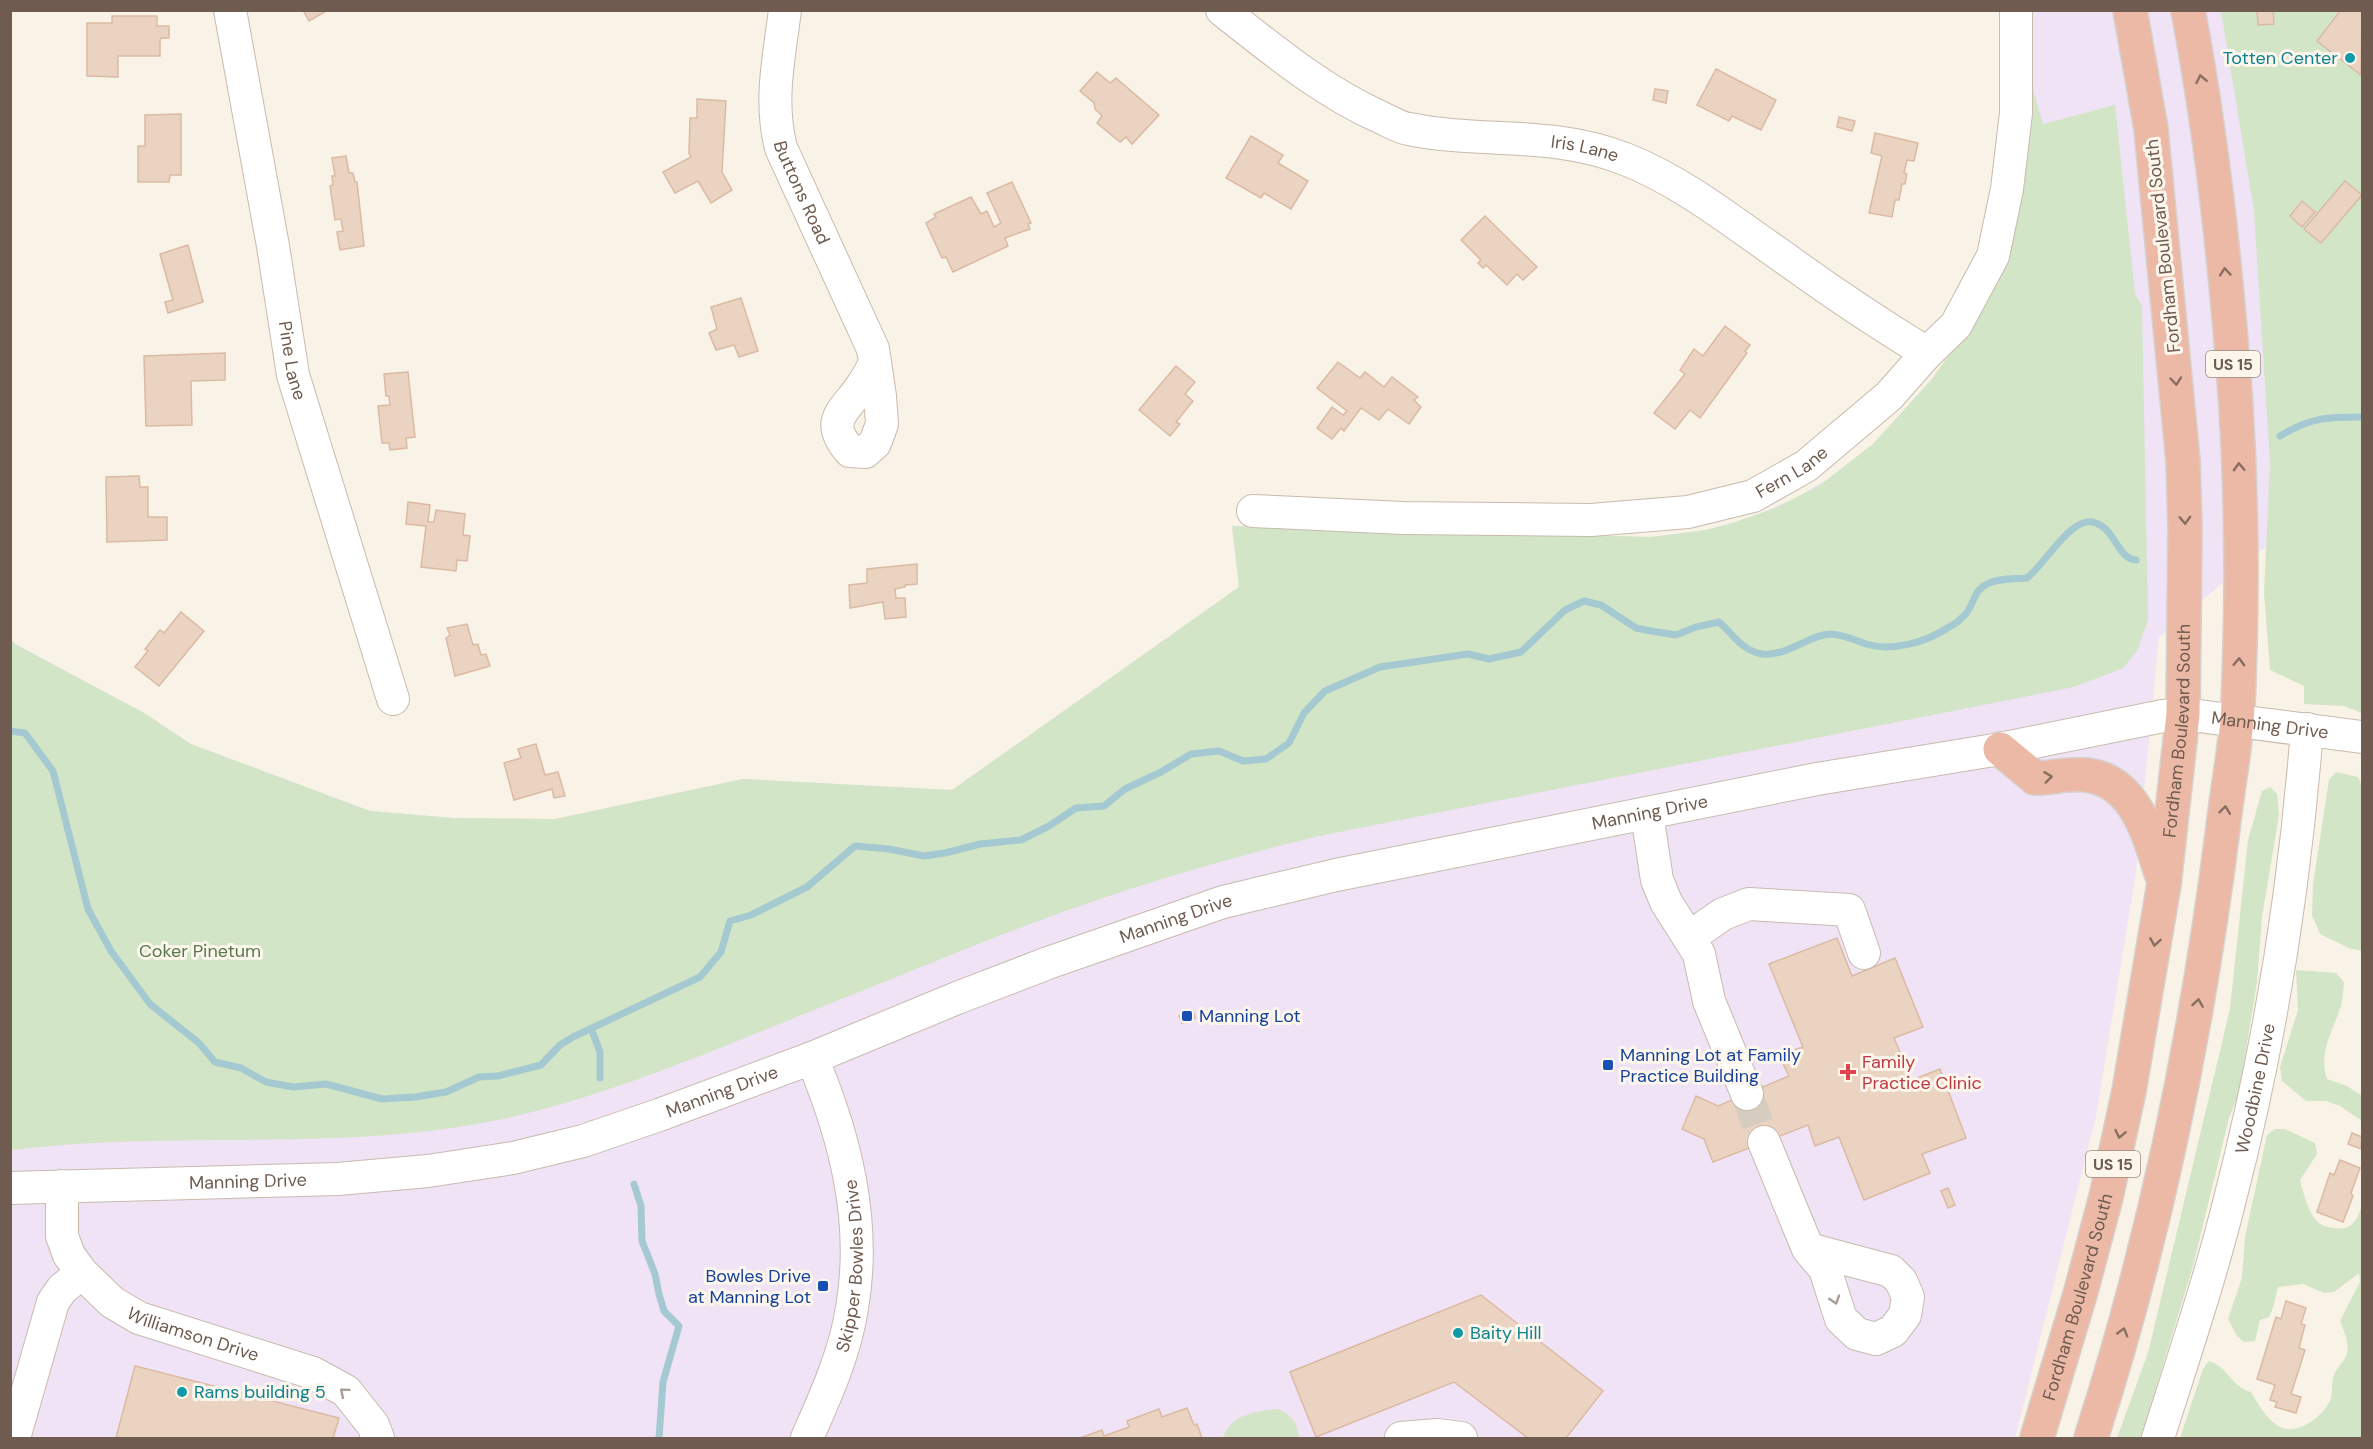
<svg xmlns="http://www.w3.org/2000/svg" width="2373" height="1449" font-family="'DM Sans',sans-serif">
	<style>
		.education { fill: #efe3f5 }
		.green { fill: #d2e5c7 }
		.lines { fill: none; stroke-linecap: round; stroke-linejoin: round }
		.stream { stroke: #a5c9d0; stroke-width: 7 }
		.building { fill: #ebd3c2; stroke: #dbbaa4; stroke-width: 1.5 }
		.minor-tunnel { stroke: #d6ccc0; stroke-width: 32; stroke-dasharray: 32 16; stroke-linecap: butt }
		.minor-casing { stroke: #c9baae; stroke-width: 34 }
		.highway-casing { stroke: #d7d1ce; stroke-width: 36 }
		.minor { stroke: #fff; stroke-width: 32 }
		.highway { stroke: #ebb9a6; stroke-width: 33 }
		.oneway { stroke: #886e60 }
		.oneway2 { stroke: #a99d95 }
		.culture-dot { fill: #0f9aa8; stroke: #fcf6ec; stroke-width: 2 }
		.transit-dot { fill: #1a4fb4; stroke: #fcf6ec; stroke-width: 2 }
		.health-dot { fill: #e0444e; stroke: #fcf6ec; stroke-width: 2 }
		.labels { text-anchor: middle; stroke-width: 6; stroke-linejoin: round; paint-order: stroke }
		.shield { fill: #fcf6ec; stroke: #998a7e; stroke-width: 1.5 }
		.shield-label { font-size: 16px; font-weight: bold; fill: #6f5b4f }
		.culture-label { font-size: 18px; fill: #0d838f; stroke: #fcf6ec; text-anchor: start }
		.street-label { font-size: 18px; fill: #6f5b4f; stroke: #fcf6ec }
		.park-label { font-size: 18px; fill: #57794c; stroke: #fcf6ec }
		.transit-label { font-size: 18px; fill: #164399; stroke: #fcf6ec; text-anchor: start }
		.health-label { font-size: 18px; fill: #be3a42; stroke: #fcf6ec; text-anchor: start }
	</style>
	<rect width="100%" height="100%" fill="#f9f2e6"/>
	<!-- education -->
	<path class="education" d="M2019,11H2362L2304,704L2306,533L2279,535L2159,637L2136,872L2096,1116L2015,1438H11L10,638L15,644L144,713L191,744L370,811L453,818L555,819L743,779L952,790L1239,587L1232,526L1651,537L1706,530L1751,517L1796,498L1838,473L1873,444L1932,379L1962,336L1974,312Z"/>
	<!-- green -->
	<g class="green">
		<path d="M2221,11H2362V713L2344,706L2304,704V686L2270,670L2264,593L2270,463L2254,211Z"/>
		<path d="M2031,82L2043,124L2115,105L2135,294L2142,306L2148,620L2137,651L2123,668L2074,687L1319,836C1224,859 1130,887 1038,921C968,947 898,977 829,1004C723,1046 618,1093 507,1118C344,1154 175,1129 11,1150L10,638L15,644L144,713L191,744L370,811L453,818L555,819L743,779L952,790L1239,587L1232,526L1651,537L1706,530L1733,523L1775,508L1820,485L1873,444L1932,379L1962,336Z"/>
		<path d="M2336,772L2358,777L2362,786V951L2349,948L2320,934L2312,915L2313,884L2329,780Z"/>
		<path d="M2270,787L2277,794L2279,815L2262,917L2257,982L2239,1093L2229,1118L2193,1266L2145,1424L2140,1438H2117L2148,1353L2230,1009L2248,840L2262,791Z"/>
		<path d="M2296,970L2336,973L2344,982C2343,990 2343,998 2341,1006C2333,1031 2318,1052 2327,1079L2347,1086L2362,1096V1121L2340,1106L2326,1101H2306L2282,1081L2280,1067L2298,1010Z"/>
		<path d="M2275,1129H2285L2315,1143L2317,1154L2300,1180C2303,1192 2308,1211 2316,1220C2321,1226 2327,1227 2334,1228C2352,1231 2358,1220 2362,1204V1438H2180L2203,1369L2209,1361C2228,1367 2232,1387 2251,1392C2258,1404 2267,1420 2280,1427C2299,1436 2325,1415 2331,1398C2333,1391 2331,1382 2334,1375C2336,1370 2341,1364 2344,1360C2352,1347 2345,1334 2340,1321L2360,1282L2359,1273L2334,1292L2324,1293L2303,1284L2278,1287L2273,1308L2269,1317L2260,1320L2255,1341L2244,1342L2237,1336L2228,1319L2242,1278L2245,1237L2267,1135Z"/>
		<path d="M1277,1409C1291,1413 1298,1424 1299,1438H1223C1230,1415 1255,1411 1277,1409Z"/>
	</g>
	<g class="lines">
		<!-- stream -->
		<g class="stream">
			<path d="M2280,436C2312,417 2327,417 2362,417"/>
			<path d="M10,731L25,733L53,771L88,909L111,951L150,1004L199,1043L215,1062L241,1068L266,1082L293,1087L326,1084L382,1099L415,1097L446,1092L479,1077L498,1076L541,1065L560,1045L573,1037L700,977L721,952L730,921L751,915L807,887L855,846L889,849L924,856L945,853L980,844L1021,840L1049,826L1076,808L1104,806L1125,789L1161,772L1191,754L1219,751L1243,761L1266,759L1289,743L1304,713L1325,691L1380,667L1468,654L1489,659L1521,652L1565,610L1584,601L1601,605L1636,628L1651,631L1676,635L1696,627L1719,622C1733,634 1742,651 1762,654C1787,657 1810,634 1831,634C1844,635 1855,640 1866,644C1892,652 1927,642 1949,627C1956,624 1966,615 1969,609C1975,599 1975,590 1987,584C1998,578 2015,579 2027,578C2045,564 2070,518 2092,522C2115,526 2117,559 2136,560"/>
			<path d="M591,1028L600,1052V1078"/>
			<path d="M634,1184L641,1206L642,1241L655,1274L659,1294L664,1311L679,1326L663,1382L659,1438"/>
		</g>
	</g>
	<!-- building -->
	<g class="building">
		<path d="M303,10H328L309,21Z"/>
		<path d="M2257,10H2273L2274,24L2258,25Z"/>
		<path d="M2341,10H2362L2361,75L2317,41Z"/>
		<path d="M112,16H157V26H169V38H161L160,41V56H118V77L87,76V23H112Z"/>
		<path d="M1716,69L1776,100L1761,130L1732,116L1729,121L1697,105Z"/>
		<path d="M1097,72L1110,83L1116,78L1159,115L1132,144L1126,137L1120,142L1097,123L1102,116L1095,109L1094,103L1080,91Z"/>
		<path d="M1655,89L1668,91L1666,103L1653,100Z"/>
		<path d="M697,99L726,101L722,172L732,190L711,203L698,181L675,193L663,172L691,157L689,153L690,118H697Z"/>
		<path d="M181,114V175H170L169,182H138V146H145V115Z"/>
		<path d="M1839,117L1855,121L1852,131L1837,127Z"/>
		<path d="M1875,133L1918,143L1914,161L1907,160L1904,173L1907,174L1905,184H1902L1899,200H1895L1892,217L1869,213L1882,156L1871,153Z"/>
		<path d="M1251,136L1283,155L1278,163L1308,181L1291,209L1264,193L1261,198L1226,178Z"/>
		<path d="M346,156L349,173H353L355,182H357L364,246L340,250L337,232L343,231L341,219L335,220L330,186L333,185L332,176H335L332,158Z"/>
		<path d="M2345,181L2362,195L2321,243L2304,229Z"/>
		<path d="M1012,182L1031,223L1028,224L1030,229L1005,238L1008,246L953,272L946,257L942,258L926,223L936,217L934,214L971,197L981,214L987,211L994,227L1001,223L987,193Z"/>
		<path d="M2302,201L2315,212L2302,227L2290,216Z"/>
		<path d="M1485,216L1537,267L1523,280L1517,274L1507,285L1486,265L1483,268L1478,263L1481,260L1461,240Z"/>
		<path d="M188,245L203,302L168,313L165,302L173,300L160,254Z"/>
		<path d="M741,298L758,351L739,357L734,345L716,350L709,333L717,329L711,307Z"/>
		<path d="M1725,326L1750,345L1745,351L1747,353L1700,418L1690,410L1675,429L1654,413L1685,374L1680,370L1694,349L1703,356Z"/>
		<path d="M225,353V380L191,381L192,425L146,426L144,356Z"/>
		<path d="M1338,362L1360,378L1365,372L1384,387L1392,377L1418,397L1414,400L1421,407L1409,424L1388,409L1379,420L1361,408L1344,431L1341,428L1332,439L1317,428L1332,407L1343,415L1347,411L1317,388Z"/>
		<path d="M1176,366L1195,382L1185,394L1193,401L1176,422L1180,424L1170,436L1139,410Z"/>
		<path d="M408,372L415,437L406,438L407,448L390,450L389,443H382L378,406L390,405L389,396H386L384,374Z"/>
		<path d="M139,476L140,487H148V517H167V540L107,542L106,477Z"/>
		<path d="M408,502L430,505L428,522H434L436,510L465,514L463,535L470,536L467,561L457,560L456,571L421,567L426,526L406,524Z"/>
		<path d="M917,564V584L905,585V587L895,589L896,598H905L906,617L885,619L883,602L850,608L849,585L867,583V569Z"/>
		<path d="M181,612L204,631L159,686L135,667L148,651L145,649L160,630L164,633Z"/>
		<path d="M467,624L473,645L478,644L481,655L486,654L490,666L455,676L446,638L450,635L447,628Z"/>
		<path d="M536,744L545,775L558,772L565,796L554,798L552,789L514,800L504,763L521,758L518,749Z"/>
		<path d="M1837,938L1852,976L1895,958L1923,1027L1894,1038L1912,1080L1940,1069L1966,1138L1922,1154L1930,1173L1864,1200L1839,1137L1815,1146L1808,1125L1713,1162L1704,1139L1682,1129L1696,1096L1718,1106L1789,1076L1779,1055L1803,1047L1769,964Z"/>
		<path d="M1193,1011L1195,1018L1182,1023L1179,1016Z"/>
		<path d="M2352,1133L2362,1137L2361,1149L2348,1144Z"/>
		<path d="M2340,1160L2360,1168L2351,1193L2353,1196L2343,1222L2317,1212L2330,1173L2334,1175Z"/>
		<path d="M1948,1188L1955,1205L1948,1208L1941,1191Z"/>
		<path d="M1481,1295L1603,1391L1566,1438H1528L1454,1382L1316,1437L1290,1372Z"/>
		<path d="M2286,1301L2306,1308L2301,1324L2305,1325L2299,1348L2305,1350L2291,1394L2301,1397L2296,1413L2275,1407L2277,1402L2270,1400L2275,1385L2257,1379L2276,1317L2281,1319Z"/>
		<path d="M135,1366L339,1418L333,1438H116Z"/>
		<path d="M1187,1408L1194,1425L1197,1424L1202,1438H1080L1102,1430L1104,1436L1129,1427L1127,1421L1159,1409L1162,1417Z"/>
	</g>
	<g class="lines">
		<!-- minor-tunnel -->
		<path class="minor-tunnel" d="M1747,1094L1764,1142"/>
		<!-- minor casing -->
		<g class="minor-casing">
			<g id="minor">
				<path id="s1" d="M230,10L273,246L293,375L393,699"/>
				<path id="s2" d="M785,10C779,58 769,101 781,148L873,349L880,396L882,424L875,443L865,452L850,451C824,421 843,413 861,387C866,380 871,371 875,363"/>
				<path id="s3" d="M1222,10C1273,50 1322,91 1380,117C1389,121 1400,128 1409,129C1484,144 1551,130 1625,159C1681,181 1730,220 1779,254C1827,289 1876,322 1927,353"/>
				<path id="s4" d="M1253,511L1403,518L1591,520L1688,512L1753,496L1806,466L1889,396L1927,353L1956,325L1993,256L2007,189L2016,113V10"/>
				<path d="M1647,814L1657,880L1666,902L1699,954L1709,1001L1747,1094"/>
				<path d="M1690,937L1723,914L1749,904L1849,910L1864,953"/>
				<path d="M1764,1142L1808,1249L1825,1269L1841,1319L1857,1334L1876,1339L1893,1331L1905,1315L1908,1297L1901,1281L1891,1271L1808,1249"/>
				<path id="s5" d="M62,1186V1236L69,1255L82,1273L112,1302L139,1318L313,1373L346,1391L373,1425L378,1438"/>
				<path id="s6" d="M10,1188L338,1179L428,1171L513,1158L583,1141L659,1115L812,1058L957,998L1048,963L1223,902L1336,875L1817,779L2000,749L2163,716L2183,714L2362,737"/>
				<path d="M14,1438L53,1302L62,1289L82,1273"/>
				<path id="s7" d="M807,1438C825,1397 845,1354 852,1308C867,1221 845,1137 812,1058"/>
				<path d="M1401,1438L1437,1435L1461,1438"/>
				<path id="s8" d="M2158,1438C2183,1359 2210,1280 2230,1199C2270,1045 2295,887 2307,729"/>
			</g>
		</g>
		<!-- highway casing -->
		<g class="highway-casing">
			<g id="highway">
				<path d="M2000,749L2035,778C2052,778 2069,773 2086,775C2135,780 2149,835 2161,873"/>
				<path id="s9" d="M2037,1438L2081,1291L2106,1197L2129,1091L2164,884L2183,714L2185,527L2183,461L2151,129L2130,10"/>
				<path d="M2091,1438C2155,1240 2197,1035 2223,828C2227,792 2234,756 2237,720C2239,696 2239,671 2240,647C2242,567 2241,487 2236,407C2227,274 2213,142 2188,10"/>
			</g>
		</g>
		<!-- minor -->
		<use href="#minor" class="minor"/>
		<!-- highway -->
		<use href="#highway" class="highway"/>
	</g>
	<!-- one-way arrows -->
	<defs><path id="oneway-chevron" d="M-2-3.5L2.5 0L-2 3.5" fill="none" stroke-width="1.6" stroke-linecap="round" stroke-linejoin="round" transform="scale(1.5)"/></defs>
	<g class="oneway">
		<use href="#oneway-chevron" transform="translate(2201 79) rotate(-101)"/>
		<use href="#oneway-chevron" transform="translate(2225 272) rotate(-95)"/>
		<use href="#oneway-chevron" transform="translate(2176 381) rotate(85)"/>
		<use href="#oneway-chevron" transform="translate(2239 467) rotate(-92)"/>
		<use href="#oneway-chevron" transform="translate(2185 520) rotate(88)"/>
		<use href="#oneway-chevron" transform="translate(2239 662) rotate(-88)"/>
		<use href="#oneway-chevron" transform="translate(2048 777) rotate(-7)"/>
		<use href="#oneway-chevron" transform="translate(2225 810) rotate(-83)"/>
		<use href="#oneway-chevron" transform="translate(2155 942) rotate(99)"/>
		<use href="#oneway-chevron" transform="translate(2198 1003) rotate(-81)"/>
		<use href="#oneway-chevron" transform="translate(2120 1134) rotate(102)"/>
		<use href="#oneway-chevron" transform="translate(2123 1332) rotate(-74)"/>
	</g>
	<g class="oneway2">
		<use href="#oneway-chevron" transform="translate(1835 1300) rotate(72)"/>
		<use href="#oneway-chevron" transform="translate(344 1392) rotate(-140)"/>
	</g>
	<!-- markers -->
	<g class="culture-dot">
		<circle cx="2350" cy="58" r="6"/>
		<circle cx="1458" cy="1333" r="6"/>
		<circle cx="182" cy="1392" r="6"/>
	</g>
	<g class="transit-dot">
		<rect x="1181" y="1010" width="12" height="12" rx="3"/>
		<rect x="1602" y="1059" width="12" height="12" rx="3"/>
		<rect x="817" y="1280" width="12" height="12" rx="3"/>
	</g>
	<path class="health-dot" d="M1845 1063h6v6h6v6h-6v6h-6v-6h-6v-6h6z"/>
	<g class="labels">
		<!-- shield labels -->
		<g class="shield">
			<rect x="2206" y="351" width="54" height="26" rx="4.5"/>
			<rect x="2086" y="1151" width="54" height="26" rx="4.5"/>
		</g>
		<g class="shield-label">
			<text x="2233" y="370">US 15</text>
			<text x="2113" y="1170">US 15</text>
		</g>
		<!-- culture labels -->
		<g class="culture-label">
			<text x="2338" y="64" text-anchor="end">Totten Center</text>
			<text x="1470" y="1339">Baity Hill</text>
			<text x="194" y="1398">Rams building 5</text>
		</g>
		<!-- street labels -->
		<g class="street-label">
			<text dy="6" stroke="none"><textPath href="#s3" startOffset="400">Iris Lane</textPath></text>
			<text dy="6" stroke="none"><textPath href="#s2" startOffset="188">Buttons Road</textPath></text>
			<text transform="translate(2163 246) rotate(-96)" y="6">Fordham Boulevard South</text>
			<text dy="6" stroke="none"><textPath href="#s1" startOffset="356">Pine Lane</textPath></text>
			<text dy="6" stroke="none"><textPath href="#s4" startOffset="548">Fern Lane</textPath></text>
			<text dy="6" stroke="none"><textPath href="#s6" startOffset="2326">Manning Drive</textPath></text>
			<text dy="6" stroke="none"><textPath href="#s9" startOffset="723">Fordham Boulevard South</textPath></text>
			<text dy="6" stroke="none"><textPath href="#s6" startOffset="1696">Manning Drive</textPath></text>
			<text dy="6" stroke="none"><textPath href="#s6" startOffset="1210">Manning Drive</textPath></text>
			<text dy="6" stroke="none"><textPath href="#s8" startOffset="363">Woodbine Drive</textPath></text>
			<text dy="6" stroke="none"><textPath href="#s6" startOffset="724">Manning Drive</textPath></text>
			<text dy="6" stroke="none"><textPath href="#s6" startOffset="238">Manning Drive</textPath></text>
			<text dy="6" stroke="none"><textPath href="#s7" startOffset="180">Skipper Bowles Drive</textPath></text>
			<text dy="6" stroke="none"><textPath href="#s9" startOffset="147">Fordham Boulevard South</textPath></text>
			<text dy="6" stroke="none"><textPath href="#s5" startOffset="222">Williamson Drive</textPath></text>
		</g>
		<!-- park labels -->
		<g class="park-label">
			<text x="200" y="957">Coker Pinetum</text>
		</g>
		<!-- transit labels -->
		<g class="transit-label">
			<text x="1199" y="1022">Manning Lot</text>
			<text x="1620" y="1061">Manning Lot at Family<tspan x="1620" dy="21">Practice Building</tspan></text>
			<text x="811" y="1282" text-anchor="end">Bowles Drive<tspan x="811" dy="21">at Manning Lot</tspan></text>
		</g>
		<!-- health labels -->
		<g class="health-label">
			<text x="1862" y="1068">Family<tspan x="1862" dy="21">Practice Clinic</tspan></text>
		</g>
	</g>
	<!-- border -->
	<rect width="2373" height="1449" fill="none" stroke="#6f5b4f" stroke-width="24"/>
</svg>
